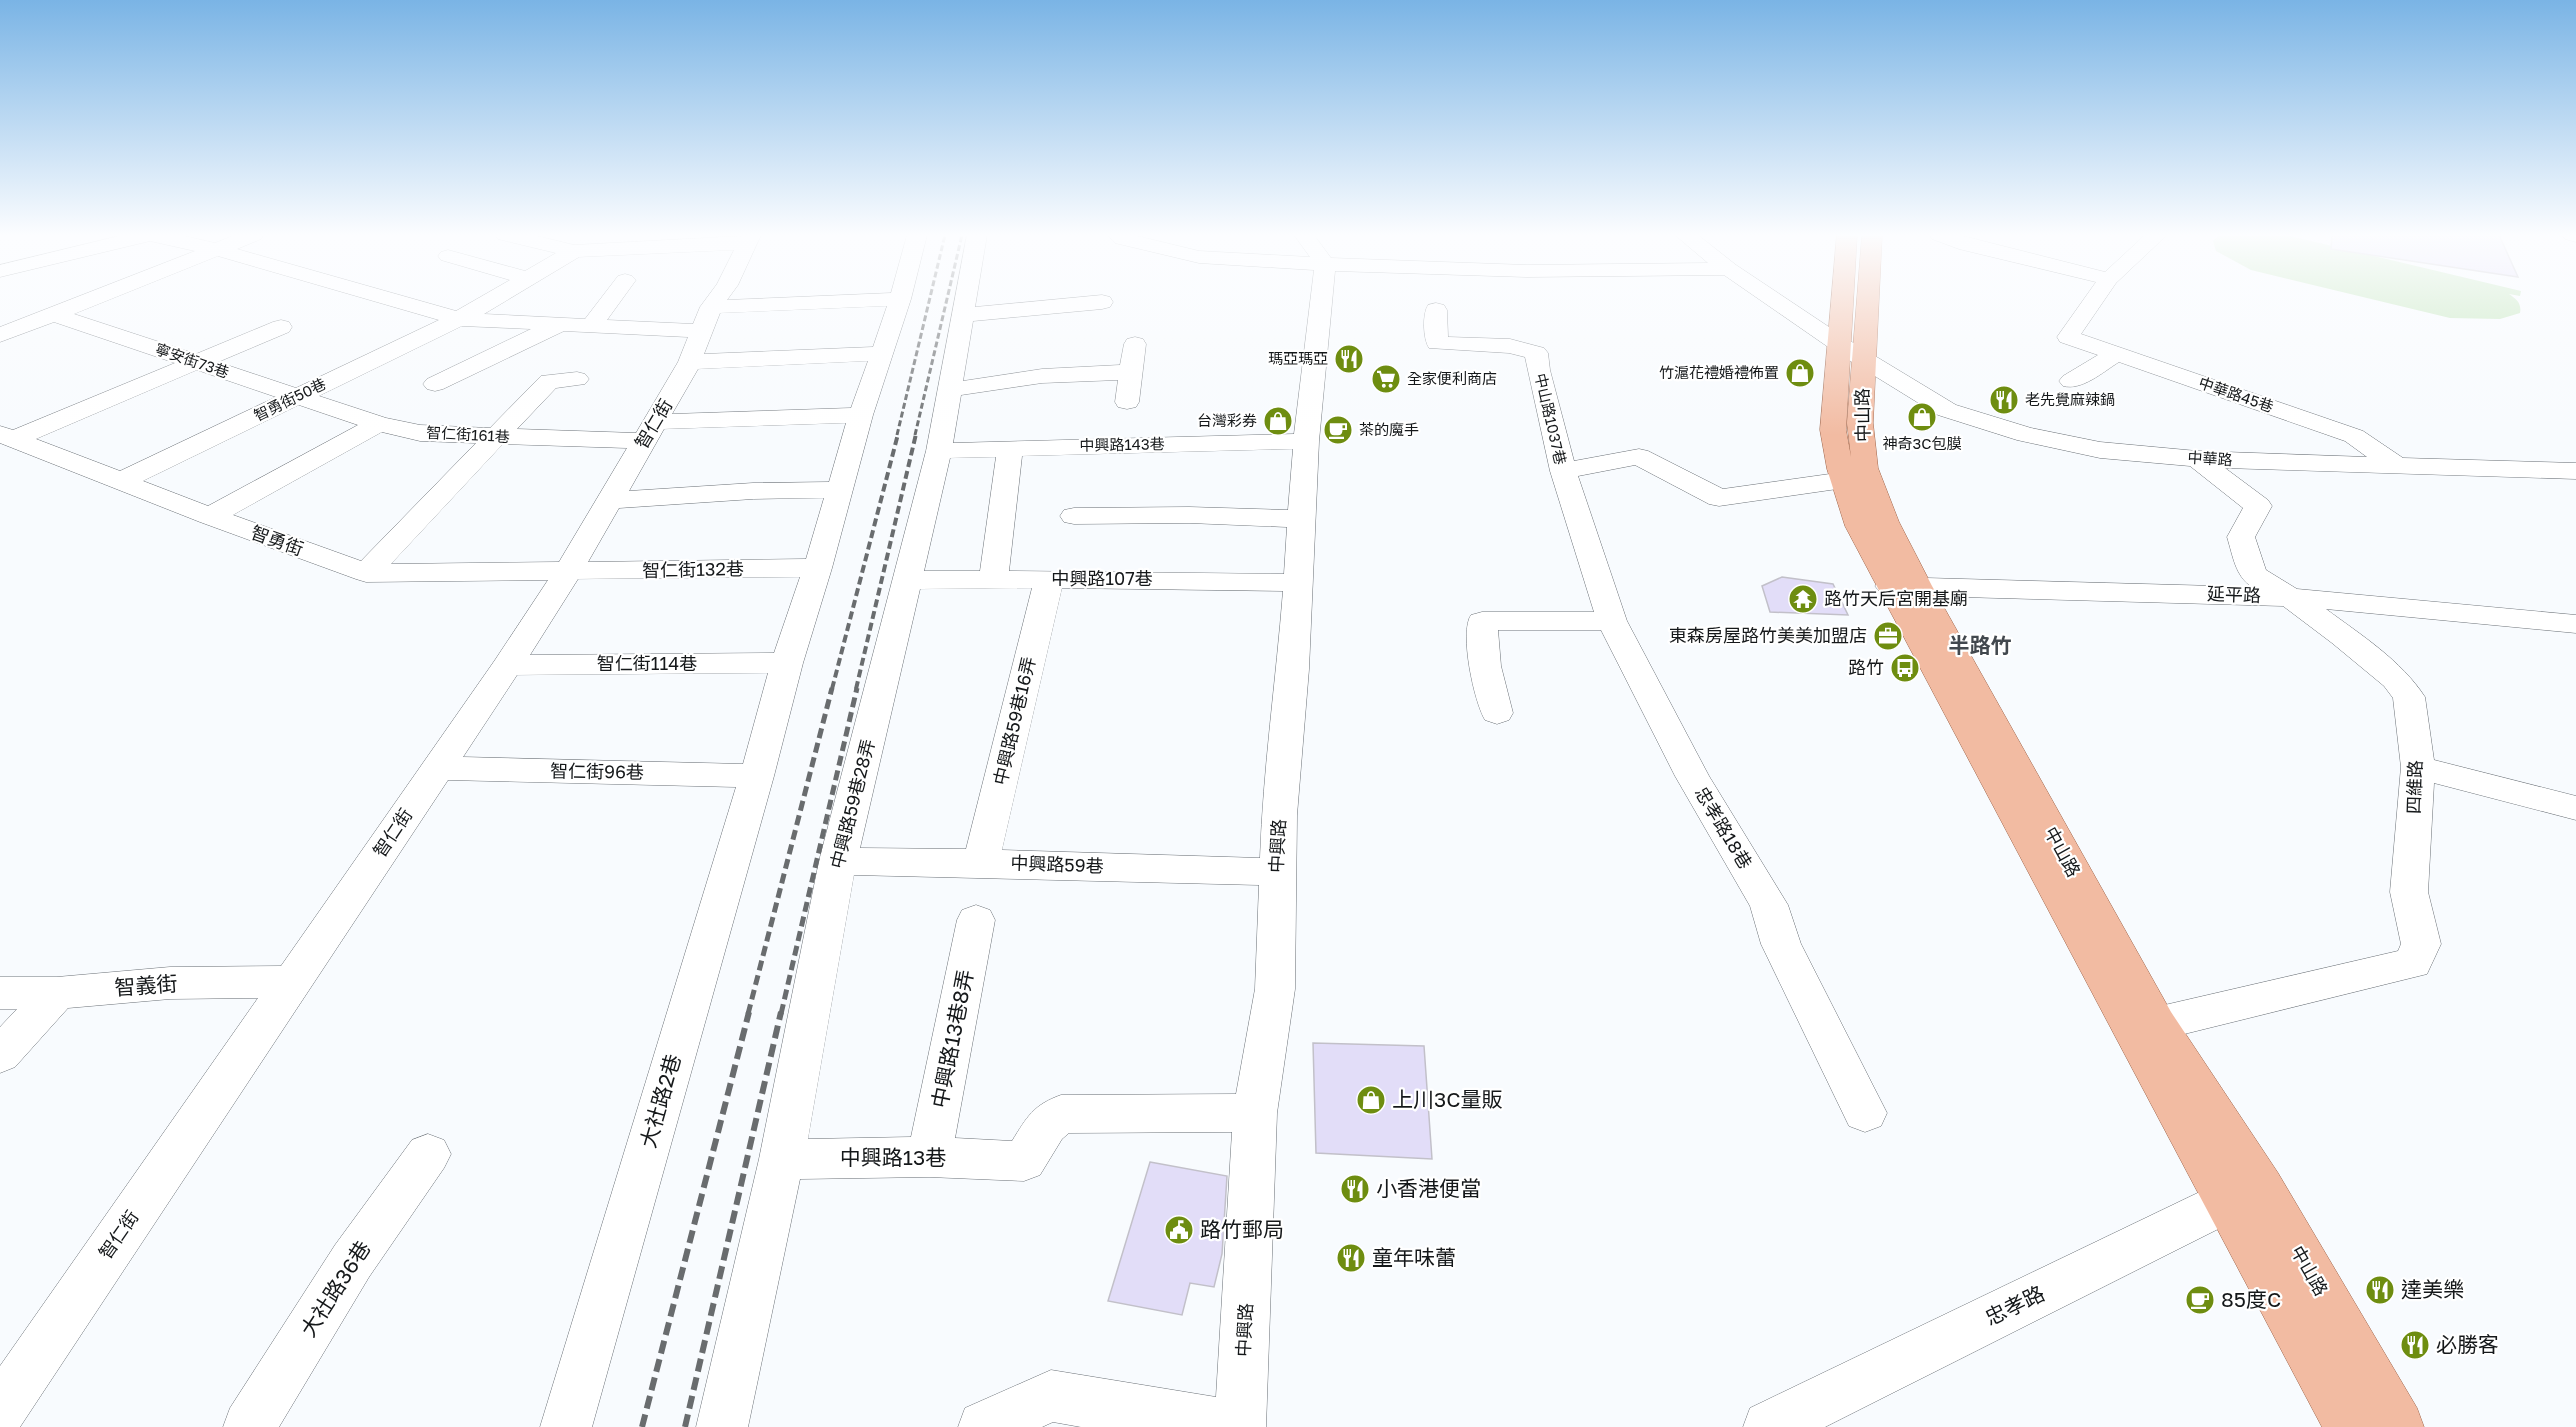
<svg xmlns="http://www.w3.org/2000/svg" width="2576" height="1427" font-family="'Golos Text','Noto Sans TC',sans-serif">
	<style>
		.green { fill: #c1e5b9 }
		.building { fill: #e2ddf8; stroke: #c2c0c9; stroke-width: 1.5 }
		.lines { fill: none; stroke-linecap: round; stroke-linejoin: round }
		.minor-casing { stroke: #6b7177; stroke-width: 1 }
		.major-casing { stroke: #9f654a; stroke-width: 1 }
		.minor { fill: #fff; fill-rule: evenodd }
		.major { fill: #f2bba2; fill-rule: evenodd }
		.rail-far3 { stroke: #696c6e; stroke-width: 3; stroke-dasharray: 6 3; stroke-linecap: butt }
		.rail-far2 { stroke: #696c6e; stroke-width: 4; stroke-dasharray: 8 4; stroke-linecap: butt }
		.rail-far1 { stroke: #696c6e; stroke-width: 5; stroke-dasharray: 10 5; stroke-linecap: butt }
		.rail { stroke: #696c6e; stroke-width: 6; stroke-dasharray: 13 6; stroke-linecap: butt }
		.labels { text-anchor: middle; stroke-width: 4.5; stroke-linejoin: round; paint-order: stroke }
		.far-poi-label { font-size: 15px; fill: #15181a; stroke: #fff; text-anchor: end }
		.far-street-label { font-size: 15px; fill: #15181a; stroke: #fff }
		.street-label { font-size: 18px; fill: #15181a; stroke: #fff }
		.poi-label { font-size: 18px; fill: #15181a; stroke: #fff; text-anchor: end }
		.quarter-label { font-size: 21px; font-weight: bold; fill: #42484e; stroke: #fff }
		.near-street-label { font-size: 21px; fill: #15181a; stroke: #fff }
		.near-poi-label { font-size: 21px; fill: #15181a; stroke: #fff; text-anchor: start }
	</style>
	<rect width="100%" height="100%" fill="#f8fbfe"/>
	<!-- green -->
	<path class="green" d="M2219,235H2286L2521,291L2520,296L2509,294C2516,299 2522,303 2520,313L2500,319L2450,318L2251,270L2216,251L2213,241Z"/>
	<!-- building -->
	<g class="building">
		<path d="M2332,235H2499L2518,277L2331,249Z"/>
		<path d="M1782,577L1833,584L1848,615L1770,612L1762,586Z"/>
		<path d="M1313,1043L1424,1046L1432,1159L1316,1153Z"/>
		<path d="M1150,1162L1227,1176L1222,1254L1214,1287L1190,1283L1182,1315L1108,1301Z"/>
	</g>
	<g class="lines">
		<!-- minor casing -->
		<g class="minor-casing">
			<g id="minor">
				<path d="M123,235H180L215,243L235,235H264L261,239L237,249L456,311L510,280L441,260L438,256L441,252L448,250L525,271L556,253L498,239L495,235H533L574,245L761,235L738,285L727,300L891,293L907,235H927L911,299L873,415L832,568L803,663L774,776L592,1427H540L736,787L448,780L20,1427H0V1366L258,998L170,999L68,1008L15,1067L0,1073V1027L17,1009H0V977H57L170,967L281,966L495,660L548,580L366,582L356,579L200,522L0,443V426L13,430L175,363L54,322L0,342V327L195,251L150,241L0,277V265ZM734,250L717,284L700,307L693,324L607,320L636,280L632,276L625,274L618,276L585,319L484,314L579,257ZM218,256L439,320L296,388L218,362L289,332L292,327L289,322L281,320L273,322L196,354L74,314ZM887,306L873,347L704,354L720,313ZM462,326L531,329L427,379L423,384L427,389L435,391L443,389L564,331L688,337L678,362L636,433L517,429L556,388L585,384L589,379L585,374L577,372L541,376L490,428L420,425L386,418L319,396ZM868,361L851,408L672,414L698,369ZM197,370L276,397L120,471L36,439ZM299,405L358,425L208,506L143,481ZM846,423L829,482L753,483L629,491L664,429ZM382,432L420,441L476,443L361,561L233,515ZM503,444L627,448L559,562L391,564ZM824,498L806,559L588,562L619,508L753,499ZM800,577L774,653L530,655L578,579ZM768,673L743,764L463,757L517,675Z"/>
				<path d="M967,235H987L975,307L1102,295L1110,297L1113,302L1110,307L1102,309L973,321L963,381L1042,369L1120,365L1124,344L1127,339L1135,337L1143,339L1146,344L1139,402L1136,407L1127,409L1118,407L1115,402L1118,380L1042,383L961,395L953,443L1294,434L1314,270L1199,263L1115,243L1107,235H1133L1199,251L1310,257L1294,235H1314L1331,258L1527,265L1708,263L1675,235H1698L1736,265L1847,339L1956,405L2031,428L2100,442L2197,451L2367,457L2345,441L2119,362C2103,372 2082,391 2063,386L2059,381L2063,376L2098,355L2060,342L2057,337L2096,282L1959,249L1932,239L1929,235H1959L2105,272L2145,235H2167L2116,283L2081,334L2363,431L2403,458L2576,463V479L2225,468L2268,500L2272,506L2255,537L2266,570L2297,589L2576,615V633L2326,609C2361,635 2401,660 2425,697L2434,760L2576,796V820L2434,783L2428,892L2441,944L2427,974L2156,1041L2141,1036L2135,1024L2141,1012L2156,1007L2398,951L2401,944L2390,892L2401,767L2393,698L2384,686L2332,643L2283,606L1890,595L1880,592L1875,586L1880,580L1890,577L2252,587C2235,576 2233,556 2227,537L2243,508L2190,466L2100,458L2017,440L1938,415L1831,349L1724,275L1527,277L1335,271L1319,441L1309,669L1297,815L1295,989L1277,1113L1266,1427H1081L1053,1422L1042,1427H958L965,1408L1051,1370L1216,1397L1232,1132L1069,1133L1062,1139L1040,1175L1024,1181L929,1177L800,1179L748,1427H696L759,1159L819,861L926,451ZM1293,449L1288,510L1189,507L1074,508L1064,510L1060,516L1064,522L1074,524L1189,523L1287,527L1284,574L1009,571L1022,456ZM996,457L980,571H924L950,458ZM1032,588L966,849L860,848L920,589ZM1062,588L1283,591C1276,680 1263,769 1260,858L1002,850ZM854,875L1259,885L1255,989L1236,1094L1061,1095C1033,1105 1027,1117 1012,1141L955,1138L995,920L990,910L976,905L962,910L957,920L911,1137L808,1139Z"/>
				<path d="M2562,235H2576V242L2565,239Z"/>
				<path d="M1436,303L1444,305L1447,310L1448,337L1510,339L1544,348L1548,353L1550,370L1574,461L1639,449L1648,451L1723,489L1844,472L1853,474L1857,480L1853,486L1844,488L1719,506L1709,504L1635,465L1578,476L1627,621L1709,776L1788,905L1801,944L1887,1113L1881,1126L1865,1132L1849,1126L1761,944L1750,906L1675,776L1601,630H1498L1501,666L1513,713L1509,720L1497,724L1485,720C1474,702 1459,632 1471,615L1482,612H1594L1550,471L1525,357L1509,353L1429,348C1423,339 1422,314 1428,305Z"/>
				<path d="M428,1134L444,1140L451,1154L444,1168L369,1277L279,1427H223L230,1408L335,1245L412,1140Z"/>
				<path d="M2249,1172L2265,1178L2272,1193L2265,1208L2242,1217L1825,1427H1743L1750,1408L2210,1187Z"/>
			</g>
		</g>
		<!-- major casing -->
		<g class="major-casing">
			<path id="major" d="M1837,235H1857L1846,430L1851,457L1847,423L1862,235H1882L1873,423L1878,468L1899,522L1932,586L2171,1012L2278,1173L2417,1408L2424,1427H2322L1845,526L1827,469L1820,430Z"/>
		</g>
		<!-- minor -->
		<use href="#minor" class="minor"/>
		<!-- major -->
		<use href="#major" class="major"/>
		<!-- rail-far3 -->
		<g class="rail-far3">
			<path d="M897,435L945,235"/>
			<path d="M915,435L962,235"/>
		</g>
		<!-- rail-far2 -->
		<g class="rail-far2">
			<path d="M832,689L898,434"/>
			<path d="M856,689L916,434"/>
		</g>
		<!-- rail-far1 -->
		<g class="rail-far1">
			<path d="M748,1014L832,688"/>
			<path d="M781,1014L857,688"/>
		</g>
		<!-- rail -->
		<g class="rail">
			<path d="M642,1427L749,1012"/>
			<path d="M685,1427L781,1012"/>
		</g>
	</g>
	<!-- sky -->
	<linearGradient id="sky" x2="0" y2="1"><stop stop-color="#7ab4e5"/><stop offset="0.54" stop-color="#fcfdff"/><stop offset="1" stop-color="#fcfdff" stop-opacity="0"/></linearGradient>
	<rect width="2576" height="435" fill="url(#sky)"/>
	<!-- icons -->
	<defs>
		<g id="restaurant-disc" transform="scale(1.5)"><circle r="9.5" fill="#6e8d10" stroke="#fff"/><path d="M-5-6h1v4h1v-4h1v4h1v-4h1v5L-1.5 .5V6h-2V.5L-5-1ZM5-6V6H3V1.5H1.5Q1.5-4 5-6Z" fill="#fff"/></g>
		<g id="shop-disc" transform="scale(1.5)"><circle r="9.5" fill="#6e8d10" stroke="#fff"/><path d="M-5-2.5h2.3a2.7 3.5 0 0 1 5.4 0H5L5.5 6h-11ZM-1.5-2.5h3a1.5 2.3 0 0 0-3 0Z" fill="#fff"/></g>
		<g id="supermarket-disc" transform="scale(1.5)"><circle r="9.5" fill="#6e8d10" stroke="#fff"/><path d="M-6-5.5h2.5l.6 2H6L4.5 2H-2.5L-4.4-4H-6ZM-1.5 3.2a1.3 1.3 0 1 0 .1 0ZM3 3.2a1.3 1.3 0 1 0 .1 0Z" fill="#fff"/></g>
		<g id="cafe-disc" transform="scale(1.5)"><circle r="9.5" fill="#6e8d10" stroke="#fff"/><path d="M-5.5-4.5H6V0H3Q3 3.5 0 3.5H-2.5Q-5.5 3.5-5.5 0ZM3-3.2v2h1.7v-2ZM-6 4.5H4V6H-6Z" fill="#fff"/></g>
		<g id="temple-disc" transform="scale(1.5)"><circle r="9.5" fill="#6e8d10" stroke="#fff"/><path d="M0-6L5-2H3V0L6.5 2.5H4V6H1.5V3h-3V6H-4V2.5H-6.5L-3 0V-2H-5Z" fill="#fff"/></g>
		<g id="office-disc" transform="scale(1.5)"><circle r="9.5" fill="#6e8d10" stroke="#fff"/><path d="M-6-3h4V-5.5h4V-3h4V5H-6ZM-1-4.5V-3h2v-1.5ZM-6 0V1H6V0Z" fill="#fff"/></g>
		<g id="bus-disc" transform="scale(1.5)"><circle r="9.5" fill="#6e8d10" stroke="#fff"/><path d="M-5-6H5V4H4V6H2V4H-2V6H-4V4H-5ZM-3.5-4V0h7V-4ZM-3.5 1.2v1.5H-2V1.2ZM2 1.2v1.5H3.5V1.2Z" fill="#fff"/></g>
		<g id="civic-disc" transform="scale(1.5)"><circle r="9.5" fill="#6e8d10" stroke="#fff"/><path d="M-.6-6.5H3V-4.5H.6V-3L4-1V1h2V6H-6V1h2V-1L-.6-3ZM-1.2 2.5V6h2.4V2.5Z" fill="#fff"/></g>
	</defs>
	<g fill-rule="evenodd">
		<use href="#restaurant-disc" x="1349" y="359"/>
		<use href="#shop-disc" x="1800" y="373"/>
		<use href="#supermarket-disc" x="1386" y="379"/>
		<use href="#restaurant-disc" x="2004" y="400"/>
		<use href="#shop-disc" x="1922" y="417"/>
		<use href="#shop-disc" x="1278" y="421"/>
		<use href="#cafe-disc" x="1338" y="430"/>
		<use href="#temple-disc" x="1803" y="599"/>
		<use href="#office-disc" x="1888" y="636"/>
		<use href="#bus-disc" x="1905" y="668"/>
		<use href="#shop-disc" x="1371" y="1100"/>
		<use href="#restaurant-disc" x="1355" y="1189"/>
		<use href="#civic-disc" x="1179" y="1230"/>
		<use href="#restaurant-disc" x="1351" y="1258"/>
		<use href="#restaurant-disc" x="2380" y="1290"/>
		<use href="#cafe-disc" x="2200" y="1300"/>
		<use href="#restaurant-disc" x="2415" y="1345"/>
	</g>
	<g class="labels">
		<!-- far-poi labels -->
		<g class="far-poi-label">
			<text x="1328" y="364">瑪亞瑪亞</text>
			<text x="1779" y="378">竹滬花禮婚禮佈置</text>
			<text x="1407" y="384" text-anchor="start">全家便利商店</text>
			<text x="2025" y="405" text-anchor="start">老先覺麻辣鍋</text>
			<text x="1257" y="426">台灣彩券</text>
			<text x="1359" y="435" text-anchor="start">茶的魔手</text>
			<text x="1922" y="449" text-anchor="middle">神奇3C包膜</text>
		</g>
		<!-- far-street labels -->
		<g class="far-street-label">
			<text transform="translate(192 361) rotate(19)" y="5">寧安街73巷</text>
			<text transform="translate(2236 395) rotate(19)" y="5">中華路45巷</text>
			<text transform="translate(290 400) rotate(-26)" y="5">智勇街50巷</text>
			<text transform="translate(1550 419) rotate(77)" y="5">中山路1037巷</text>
			<text transform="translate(468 435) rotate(3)" y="5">智仁街161巷</text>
			<text transform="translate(1122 445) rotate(-1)" y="5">中興路143巷</text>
			<text transform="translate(2210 459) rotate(3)" y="5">中華路</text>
		</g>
		<!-- street labels -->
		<g class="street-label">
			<text transform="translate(1863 415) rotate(-91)" y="6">中山路</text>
			<text transform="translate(654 424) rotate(-59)" y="6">智仁街</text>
			<text transform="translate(277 541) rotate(20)" y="6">智勇街</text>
			<text transform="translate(693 570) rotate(-1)" y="6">智仁街132巷</text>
			<text x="1102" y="585">中興路107巷</text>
			<text transform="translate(2234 595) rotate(2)" y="6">延平路</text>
			<text x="647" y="670">智仁街114巷</text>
			<text transform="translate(1015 721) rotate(-77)" y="6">中興路59巷16弄</text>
			<text transform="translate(597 772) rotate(1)" y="6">智仁街96巷</text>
			<text transform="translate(2415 787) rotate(-88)" y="6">四維路</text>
			<text transform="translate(853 804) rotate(-76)" y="6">中興路59巷28弄</text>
			<text transform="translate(1723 828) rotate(59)" y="6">忠孝路18巷</text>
			<text transform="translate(393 833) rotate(-56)" y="6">智仁街</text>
			<text transform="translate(1278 846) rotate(-87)" y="6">中興路</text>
			<text transform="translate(2062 852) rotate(61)" y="6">中山路</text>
			<text transform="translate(1057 865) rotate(2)" y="6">中興路59巷</text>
			<text transform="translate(119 1235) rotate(-55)" y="6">智仁街</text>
			<text transform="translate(2309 1271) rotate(60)" y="6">中山路</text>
			<text transform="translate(1245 1330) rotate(-87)" y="6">中興路</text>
		</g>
		<!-- poi labels -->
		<g class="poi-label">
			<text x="1824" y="605" text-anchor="start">路竹天后宮開基廟</text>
			<text x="1867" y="642">東森房屋路竹美美加盟店</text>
			<text x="1884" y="674">路竹</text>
		</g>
		<!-- quarter labels -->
		<g class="quarter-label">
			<text x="1980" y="653">半路竹</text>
		</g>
		<!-- near-street labels -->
		<g class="near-street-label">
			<text transform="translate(146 986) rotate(-4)" y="7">智義街</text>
			<text transform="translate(953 1039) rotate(-79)" y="7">中興路13巷8弄</text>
			<text transform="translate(661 1101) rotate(-74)" y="7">大社路2巷</text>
			<text x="893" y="1165">中興路13巷</text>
			<text transform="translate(336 1289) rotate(-57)" y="7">大社路36巷</text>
			<text transform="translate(2015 1306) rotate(-26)" y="7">忠孝路</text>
		</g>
		<!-- near-poi labels -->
		<g class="near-poi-label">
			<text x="1392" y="1107">上川3C量販</text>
			<text x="1376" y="1196">小香港便當</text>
			<text x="1200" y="1237">路竹郵局</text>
			<text x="1372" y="1265">童年味蕾</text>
			<text x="2401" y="1297">達美樂</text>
			<text x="2221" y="1307">85度C</text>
			<text x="2436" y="1352">必勝客</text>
		</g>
	</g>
</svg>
